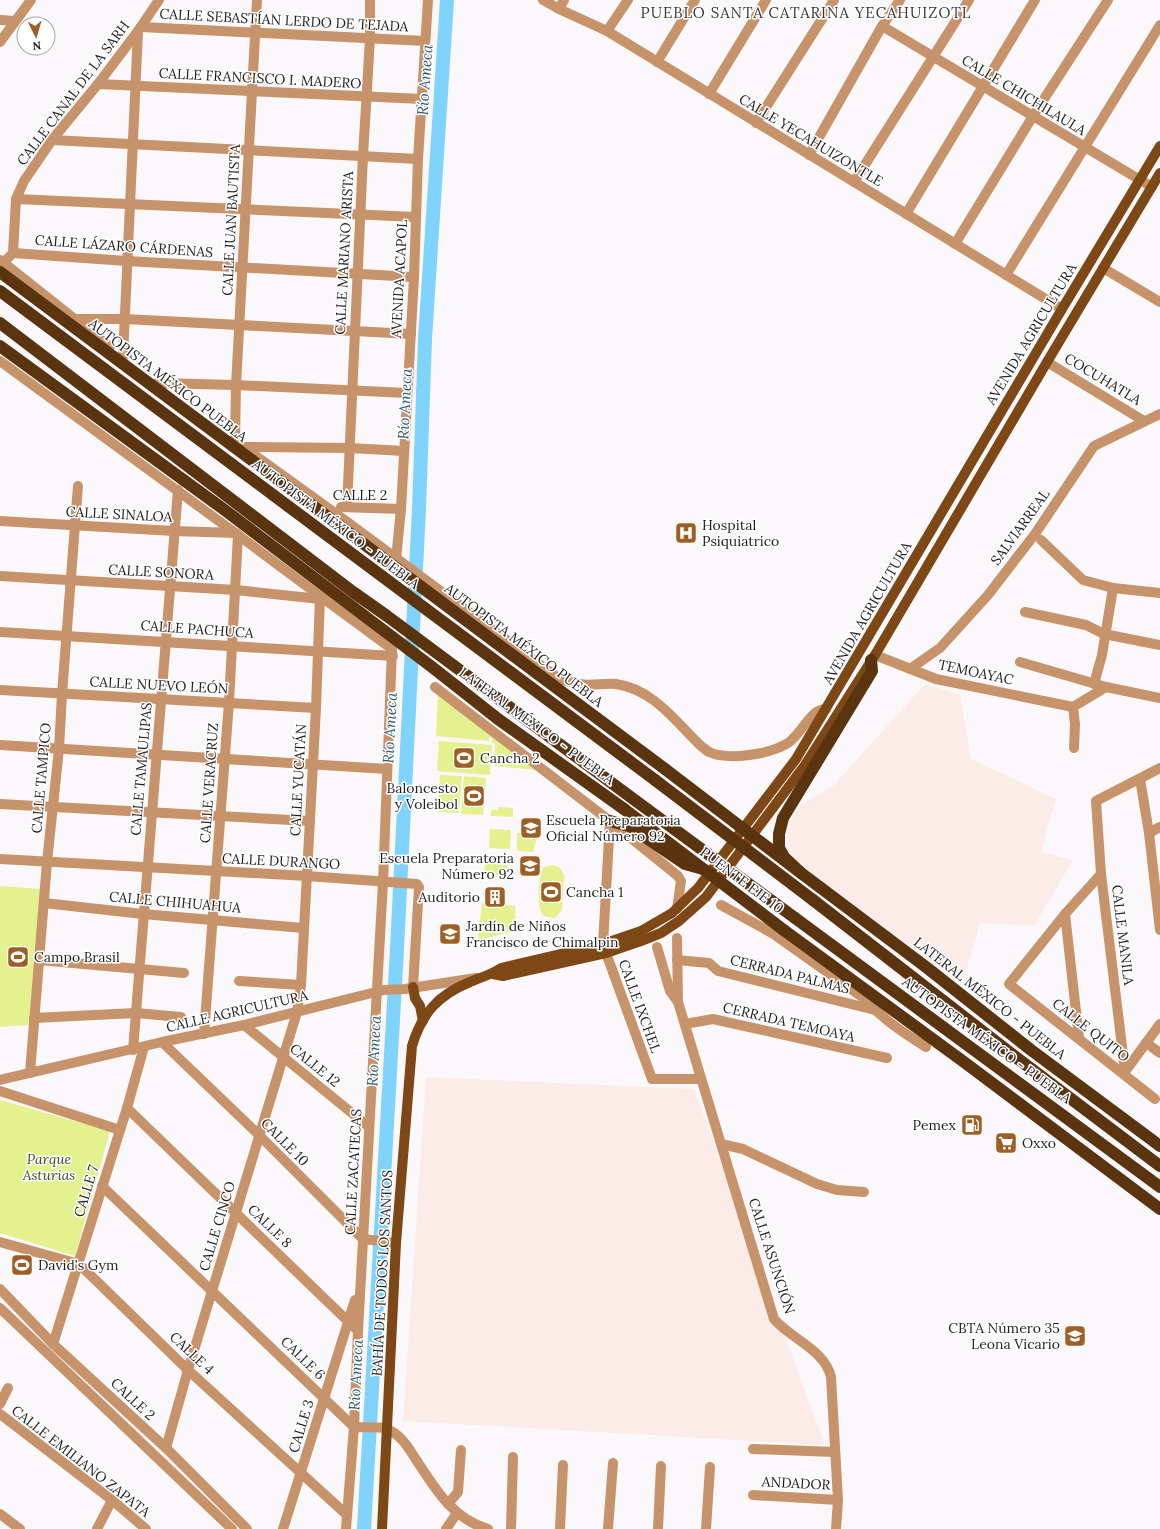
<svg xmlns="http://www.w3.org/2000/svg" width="1160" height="1529" font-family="Lora,serif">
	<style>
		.industrial { fill: #fbece8 }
		.green { fill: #e3f18e }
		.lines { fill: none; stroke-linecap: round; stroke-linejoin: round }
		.river { stroke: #7fd3fd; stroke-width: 14 }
		.minor { stroke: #c7936a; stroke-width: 10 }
		.major { stroke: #7d4816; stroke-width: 10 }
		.highway { stroke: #5a330f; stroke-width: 12 }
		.highway-bridge { stroke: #5a330f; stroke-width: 12 }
		.labels { text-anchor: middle; stroke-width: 3; stroke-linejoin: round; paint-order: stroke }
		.street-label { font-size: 14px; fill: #1e1d1e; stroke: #fff }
		.poi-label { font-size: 14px; fill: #1e1d1e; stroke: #fff; text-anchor: start }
		.park-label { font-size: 14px; font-style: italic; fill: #43491f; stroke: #fff }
		.neighbourhood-label { font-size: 15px; letter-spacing: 1px; fill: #3b383b; stroke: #fff }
		.water-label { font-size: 15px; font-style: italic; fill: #2a586e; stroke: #fff }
	</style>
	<rect width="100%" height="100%" fill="#fbf8fb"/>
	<!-- industrial -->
	<g class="industrial">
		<path d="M925,684L960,695L971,759L1056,799L1041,852L1073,860L1034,926L980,923L962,984L803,869L792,857L790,847L789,836L790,821L801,805L833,786Z"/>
		<path d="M426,1077L694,1089L825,1445L403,1421Z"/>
	</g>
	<!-- green -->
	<g class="green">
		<path d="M438,695L536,770L494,766L495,744L492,743V738H489V741L436,736Z"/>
		<path d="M439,741L492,745L490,775L437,771Z"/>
		<path d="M440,775L462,776L459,813L438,812Z"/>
		<path d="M464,776L486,778L483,815L461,814Z"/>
		<path d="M498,807L513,808V817L491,816V810H498Z"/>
		<path d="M490,829L511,830L510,849L489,848Z"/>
		<path d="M517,833H523L528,836L532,834H538L533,852L517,851Z"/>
		<path d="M485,863L507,865V876L484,874Z"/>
		<path d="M552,865L559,867L564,875L562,910L555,918L547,917L543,915C536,908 538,875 544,867Z"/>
		<path d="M0,886L41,889L29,1025L0,1027Z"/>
		<path d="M482,903L515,906L516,927L511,928V932L478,940Z"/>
		<path d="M0,1100L110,1131L75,1256L0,1233Z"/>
	</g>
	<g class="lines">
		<!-- river -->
		<path class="river" d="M364,1529L397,949L419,509L425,339L447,0"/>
		<!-- minor -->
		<g class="minor">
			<path d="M543,0L559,9L607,31L1062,309"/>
			<path d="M559,9L564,0"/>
			<path d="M0,20L15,21"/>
			<path d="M882,26L1152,187"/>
			<path d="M141,27L425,41"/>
			<path d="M607,31L628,0"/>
			<path d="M0,42L31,0"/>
			<path d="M657,62L695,0"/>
			<path d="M98,84L422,99"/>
			<path d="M709,94L766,0"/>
			<path d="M756,123L834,0"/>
			<path d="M52,140L418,159"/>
			<path d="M809,155L882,26L900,0"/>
			<path d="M854,182L969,0"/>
			<path d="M16,199L416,217"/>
			<path d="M906,214L1035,0"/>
			<path d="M955,244L1033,116L1108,0"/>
			<path d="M13,253L16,199L24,181L52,140L98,84L138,31L159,0"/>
			<path d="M0,260L110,347"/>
			<path d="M3,263L13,253L127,261L414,277"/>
			<path d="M1103,268L1160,302"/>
			<path d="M1006,275L1160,25"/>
			<path d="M74,319H125L411,334"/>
			<path d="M123,357L138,31"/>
			<path d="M0,361L238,535L320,596L392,649L383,882L358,1331L354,1427L346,1529"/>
			<path d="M1047,362L1144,421"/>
			<path d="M157,383L236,385L407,393"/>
			<path d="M235,441L236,385L257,0"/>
			<path d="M243,447L350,448L404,451"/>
			<path d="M249,451L346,521L558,678C565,681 572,683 579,684C591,686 604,683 616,684C653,689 676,722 701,746C704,748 706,750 709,752C729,761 770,754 788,743C801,735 811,708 826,709"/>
			<path d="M341,507L401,509"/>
			<path d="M347,507L363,156L370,38V0"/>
			<path d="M0,521L174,531L236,533"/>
			<path d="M1041,540L1083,580L1113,588L1160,593"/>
			<path d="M396,559L401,509L414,277L418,159L428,0"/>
			<path d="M0,576L236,590L320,599"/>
			<path d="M1025,612L1086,625L1104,634L1160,645"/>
			<path d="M0,632L393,656"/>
			<path d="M875,655L936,679L1073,707"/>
			<path d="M1020,662L1106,687L1160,698"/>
			<path d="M910,669L940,648L988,595L1035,534L1094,446L1160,414"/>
			<path d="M1094,684L1102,655L1113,588"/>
			<path d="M435,687L610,821L678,876L681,881L677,909"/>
			<path d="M0,690L316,708"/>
			<path d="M1073,707L1075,724L1074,748"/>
			<path d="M1073,707L1106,687"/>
			<path d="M0,745L387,769"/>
			<path d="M1140,779L1149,833L1160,930"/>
			<path d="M0,804L310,821"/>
			<path d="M610,821L603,944L606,953L652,1079H701"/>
			<path d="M1149,833L1160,827"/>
			<path d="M0,859L307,876L417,884L419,887L413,987"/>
			<path d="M1101,874L1065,914L1009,984L1155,1099"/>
			<path d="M44,903L143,914L303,928"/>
			<path d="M721,905L772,933L865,999C882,1019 904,1033 926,1047"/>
			<path d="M1065,914L1079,1038"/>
			<path d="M677,938L678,1002L774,1319C791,1339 825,1350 831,1377L838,1500L836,1529"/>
			<path d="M657,947L670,991L678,1002"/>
			<path d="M39,960L184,973"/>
			<path d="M677,960L709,963L718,971L875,1010"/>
			<path d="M239,981L301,985"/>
			<path d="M34,1018L136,1013L181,1017"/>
			<path d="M685,1024L713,1019L887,1058"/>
			<path d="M244,1025L369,1127"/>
			<path d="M204,1034L229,702L238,535"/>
			<path d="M162,1042L259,1135L363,1239L396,1243"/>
			<path d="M1146,1043L1160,1053"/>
			<path d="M133,1050L178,490"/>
			<path d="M1125,1071L1101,874L1096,801L1160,768"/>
			<path d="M30,1073L47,862L59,749L62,694L78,486"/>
			<path d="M1124,1073L1160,1024"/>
			<path d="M0,1080L162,1042L244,1025L384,990L405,989L476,978"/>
			<path d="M0,1091L120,1130"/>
			<path d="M127,1108L358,1331"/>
			<path d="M721,1144L743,1149L817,1184L837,1190L864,1192"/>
			<path d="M102,1186L354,1427C362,1428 380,1426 387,1429C400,1434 408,1447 415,1458C434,1487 452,1519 488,1529"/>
			<path d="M0,1242L79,1264L188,1370L347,1515"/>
			<path d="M0,1289L53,1344L166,1448L247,1529"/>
			<path d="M0,1308L232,1529"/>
			<path d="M53,1344L127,1108L144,1047"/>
			<path d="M0,1404L8,1388"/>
			<path d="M0,1414L112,1500L146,1529"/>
			<path d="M166,1448L188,1370L297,1012L301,985L316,708L320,596"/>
			<path d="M753,1449L835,1452"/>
			<path d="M753,1495L838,1500"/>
			<path d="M448,1504L458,1492L461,1450"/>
			<path d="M0,1514L20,1529"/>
			<path d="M97,1529L112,1500"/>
			<path d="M283,1529L355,1300"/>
			<path d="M446,1529L457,1513"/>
			<path d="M511,1529L513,1457"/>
			<path d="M560,1529L563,1465"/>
			<path d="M608,1529L613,1463"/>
			<path d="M658,1529L661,1466"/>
			<path d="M706,1529L710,1467"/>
		</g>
		<!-- major -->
		<g class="major">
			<path d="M493,974L503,976L606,953L641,941L661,933L679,921L706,897L805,765L875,655L1047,362L1160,173"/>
			<path d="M413,987L415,998L420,1006L423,1021"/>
			<path d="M382,1529L396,1243L412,1046C422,1013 438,995 470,982C481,977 491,975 501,968L603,944L641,931L672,913L698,888L796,759L1062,309L1160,146"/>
		</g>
		<!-- highway -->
		<g class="highway">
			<path d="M0,272L665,769"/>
			<path d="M0,291L655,780"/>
			<path d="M0,323L353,592L387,616L636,801"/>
			<path d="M0,346L222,508L432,667L498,719L624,809"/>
			<path d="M871,660L872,671L783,818L779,834V848L784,857L801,873L926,967L1031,1050L1160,1146"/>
			<path d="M610,821L629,826L685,864L703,869"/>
			<path d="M813,900L1017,1058L1160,1166"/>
			<path d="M795,918L1160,1187"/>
			<path d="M785,931L964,1062L1160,1209"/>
		</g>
		<!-- highway-bridge -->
		<g class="highway-bridge">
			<path d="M665,769L801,873"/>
			<path d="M655,780L813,900"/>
			<path d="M636,801L795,918"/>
			<path d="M624,809L785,931"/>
		</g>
	</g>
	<!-- icons -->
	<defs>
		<g id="hospital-square" transform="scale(1.15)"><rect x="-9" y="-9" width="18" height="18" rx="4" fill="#9e5f27" stroke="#fff"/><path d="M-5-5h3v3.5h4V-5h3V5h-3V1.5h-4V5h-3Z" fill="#fff"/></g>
		<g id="stadium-square" transform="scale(1.15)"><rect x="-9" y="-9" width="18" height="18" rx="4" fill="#9e5f27" stroke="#fff"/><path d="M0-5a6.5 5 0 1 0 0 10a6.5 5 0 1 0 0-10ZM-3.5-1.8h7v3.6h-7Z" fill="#fff"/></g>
		<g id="university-square" transform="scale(1.15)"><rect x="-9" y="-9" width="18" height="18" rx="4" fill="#9e5f27" stroke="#fff"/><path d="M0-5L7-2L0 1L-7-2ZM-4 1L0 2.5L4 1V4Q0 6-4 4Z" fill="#fff"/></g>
		<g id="school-square" transform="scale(1.15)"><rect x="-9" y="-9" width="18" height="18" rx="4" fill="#9e5f27" stroke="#fff"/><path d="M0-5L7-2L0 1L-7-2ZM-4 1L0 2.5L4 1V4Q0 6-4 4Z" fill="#fff"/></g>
		<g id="building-square" transform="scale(1.15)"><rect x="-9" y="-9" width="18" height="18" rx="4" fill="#9e5f27" stroke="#fff"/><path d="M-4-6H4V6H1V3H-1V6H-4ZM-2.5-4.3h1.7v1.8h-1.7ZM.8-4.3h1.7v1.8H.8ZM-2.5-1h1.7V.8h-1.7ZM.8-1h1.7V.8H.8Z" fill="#fff"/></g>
		<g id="fuel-square" transform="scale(1.15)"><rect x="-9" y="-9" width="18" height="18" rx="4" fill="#9e5f27" stroke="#fff"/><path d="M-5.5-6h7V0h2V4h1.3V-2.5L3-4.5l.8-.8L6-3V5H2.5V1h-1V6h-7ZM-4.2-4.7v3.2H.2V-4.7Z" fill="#fff"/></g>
		<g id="supermarket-square" transform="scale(1.15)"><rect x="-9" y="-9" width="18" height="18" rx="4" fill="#9e5f27" stroke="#fff"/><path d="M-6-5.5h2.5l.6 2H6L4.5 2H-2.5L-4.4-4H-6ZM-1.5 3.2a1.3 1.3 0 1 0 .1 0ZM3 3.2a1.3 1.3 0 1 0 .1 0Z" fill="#fff"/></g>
	</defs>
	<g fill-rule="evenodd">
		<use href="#hospital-square" x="686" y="533"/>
		<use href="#stadium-square" x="464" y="758"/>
		<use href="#stadium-square" x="474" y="796"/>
		<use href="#university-square" x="531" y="828"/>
		<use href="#school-square" x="530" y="866"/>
		<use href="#stadium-square" x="551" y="892"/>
		<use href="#building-square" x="495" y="897"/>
		<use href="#school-square" x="450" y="934"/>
		<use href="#stadium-square" x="18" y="957"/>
		<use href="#fuel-square" x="972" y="1125"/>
		<use href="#supermarket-square" x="1006" y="1143"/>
		<use href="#stadium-square" x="22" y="1265"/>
		<use href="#university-square" x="1075" y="1336"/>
	</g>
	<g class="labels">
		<!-- street labels -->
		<g class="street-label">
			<text transform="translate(284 20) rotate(3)" y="5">CALLE SEBASTÍAN LERDO DE TEJADA</text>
			<text transform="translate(260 78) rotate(3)" y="5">CALLE FRANCISCO I. MADERO</text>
			<text transform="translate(73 93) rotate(-53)" y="5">CALLE CANAL DE LA SARH</text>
			<text transform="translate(1024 95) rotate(31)" y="5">CALLE CHICHILAULA</text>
			<text transform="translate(811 140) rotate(31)" y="5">CALLE YECAHUIZONTLE</text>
			<text transform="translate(231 220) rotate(-87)" y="5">CALLE JUAN BAUTISTA</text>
			<text transform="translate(124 246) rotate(4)" y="5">CALLE LÁZARO CÁRDENAS</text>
			<text transform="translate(344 253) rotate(-87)" y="5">CALLE MARIANO ARISTA</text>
			<text transform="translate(399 279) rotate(-87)" y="5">AVENIDA ACAPOL</text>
			<text transform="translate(1031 334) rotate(-59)" y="5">AVENIDA AGRICULTURA</text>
			<text transform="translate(1103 379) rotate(31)" y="5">COCUHATLA</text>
			<text transform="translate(168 380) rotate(37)" y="5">AUTOPISTA MÉXICO PUEBLA</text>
			<text x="360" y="500">CALLE 2</text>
			<text transform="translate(119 514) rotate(3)" y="5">CALLE SINALOA</text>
			<text transform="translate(336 524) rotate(37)" y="5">AUTOPISTA MÉXICO - PUEBLA</text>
			<text transform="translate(1020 527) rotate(-54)" y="5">SALVIARREAL</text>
			<text transform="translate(161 572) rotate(3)" y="5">CALLE SONORA</text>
			<text transform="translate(867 613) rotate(-60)" y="5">AVENIDA AGRICULTURA</text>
			<text transform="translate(197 629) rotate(4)" y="5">CALLE PACHUCA</text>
			<text transform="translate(524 645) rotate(37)" y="5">AUTOPISTA MÉXICO PUEBLA</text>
			<text transform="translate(976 672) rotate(12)" y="5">TEMOAYAC</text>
			<text transform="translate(159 685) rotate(3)" y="5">CALLE NUEVO LEÓN</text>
			<text transform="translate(537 726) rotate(36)" y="5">LATERAL MÉXICO - PUEBLA</text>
			<text transform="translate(141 769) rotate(-85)" y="5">CALLE TAMAULIPAS</text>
			<text transform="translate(41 778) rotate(-85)" y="5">CALLE TAMPICO</text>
			<text transform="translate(298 780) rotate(-87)" y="5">CALLE YUCATÁN</text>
			<text transform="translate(209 783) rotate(-86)" y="5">CALLE VERACRUZ</text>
			<text transform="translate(281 861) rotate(3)" y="5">CALLE DURANGO</text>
			<text transform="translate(742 880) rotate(37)" y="5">PUENTE EJE 10</text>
			<text transform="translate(175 902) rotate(5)" y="5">CALLE CHIHUAHUA</text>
			<text transform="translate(1123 935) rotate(83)" y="5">CALLE MANILA</text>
			<text transform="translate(790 974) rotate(14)" y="5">CERRADA PALMAS</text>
			<text transform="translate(990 998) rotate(38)" y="5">LATERAL MÉXICO - PUEBLA</text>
			<text transform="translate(640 1006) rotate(70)" y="5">CALLE IXCHEL</text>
			<text transform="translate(237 1011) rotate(-13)" y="5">CALLE AGRICULTURA</text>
			<text transform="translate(789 1022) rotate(13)" y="5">CERRADA TEMOAYA</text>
			<text transform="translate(1091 1030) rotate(38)" y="5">CALLE QUITO</text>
			<text transform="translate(987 1040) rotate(36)" y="5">AUTOPISTA MÉXICO - PUEBLA</text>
			<text transform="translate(315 1065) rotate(39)" y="5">CALLE 12</text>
			<text transform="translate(285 1142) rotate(45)" y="5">CALLE 10</text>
			<text transform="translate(353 1172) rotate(-87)" y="5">CALLE ZACATECAS</text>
			<text transform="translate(86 1191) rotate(-73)" y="5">CALLE 7</text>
			<text transform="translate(217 1226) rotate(-73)" y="5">CALLE CINCO</text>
			<text transform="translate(270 1226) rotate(44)" y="5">CALLE 8</text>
			<text transform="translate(772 1256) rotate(72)" y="5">CALLE ASUNCIÓN</text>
			<text transform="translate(382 1273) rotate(-87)" y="5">BAHÍA DE TODOS LOS SANTOS</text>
			<text transform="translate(192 1353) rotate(43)" y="5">CALLE 4</text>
			<text transform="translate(303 1358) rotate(44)" y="5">CALLE 6</text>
			<text transform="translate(133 1399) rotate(43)" y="5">CALLE 2</text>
			<text transform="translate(301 1426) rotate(-73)" y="5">CALLE 3</text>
			<text transform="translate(81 1461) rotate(38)" y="5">CALLE EMILIANO ZAPATA</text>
			<text transform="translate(796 1483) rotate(3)" y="5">ANDADOR</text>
		</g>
		<!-- poi labels -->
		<g class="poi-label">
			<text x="702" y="530">Hospital<tspan x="702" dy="16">Psiquiatrico</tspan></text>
			<text x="480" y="763">Cancha 2</text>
			<text x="458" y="793" text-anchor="end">Baloncesto<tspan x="458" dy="16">y Voleibol</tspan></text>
			<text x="546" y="825">Escuela Preparatoria<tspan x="546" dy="16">Oficial Número 92</tspan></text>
			<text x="514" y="863" text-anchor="end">Escuela Preparatoria<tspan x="514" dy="16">Número 92</tspan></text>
			<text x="566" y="897">Cancha 1</text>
			<text x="480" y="902" text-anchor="end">Auditorio</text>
			<text x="466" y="931">Jardín de Niños<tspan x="466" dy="16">Francisco de Chimalpin</tspan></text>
			<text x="34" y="962">Campo Brasil</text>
			<text x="956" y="1130" text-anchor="end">Pemex</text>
			<text x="1022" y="1148">Oxxo</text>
			<text x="38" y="1270">David's Gym</text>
			<text x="1060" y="1333" text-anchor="end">CBTA Número 35<tspan x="1060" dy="16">Leona Vicario</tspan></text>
		</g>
		<!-- park labels -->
		<g class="park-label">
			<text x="49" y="1164">Parque<tspan x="49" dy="16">Asturias</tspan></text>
		</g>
		<!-- neighbourhood labels -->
		<g class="neighbourhood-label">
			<text x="806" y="18">PUEBLO SANTA CATARINA YECAHUIZOTL</text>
		</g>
		<!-- water labels -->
		<g class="water-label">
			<text transform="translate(425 80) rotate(-86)" y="5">Río Ameca</text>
			<text transform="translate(405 404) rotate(-87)" y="5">Río Ameca</text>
			<text transform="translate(390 728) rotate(-87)" y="5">Río Ameca</text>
			<text transform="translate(374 1051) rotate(-87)" y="5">Río Ameca</text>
			<text transform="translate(356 1375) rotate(-87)" y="5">Río Ameca</text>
		</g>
	</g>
	<!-- north arrow -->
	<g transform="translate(36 36) rotate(175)"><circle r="19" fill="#ffffff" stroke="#a5a5a5"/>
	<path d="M0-3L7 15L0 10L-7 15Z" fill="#9e5f27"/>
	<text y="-6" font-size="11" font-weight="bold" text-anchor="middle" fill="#1e1d1e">N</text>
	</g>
</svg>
